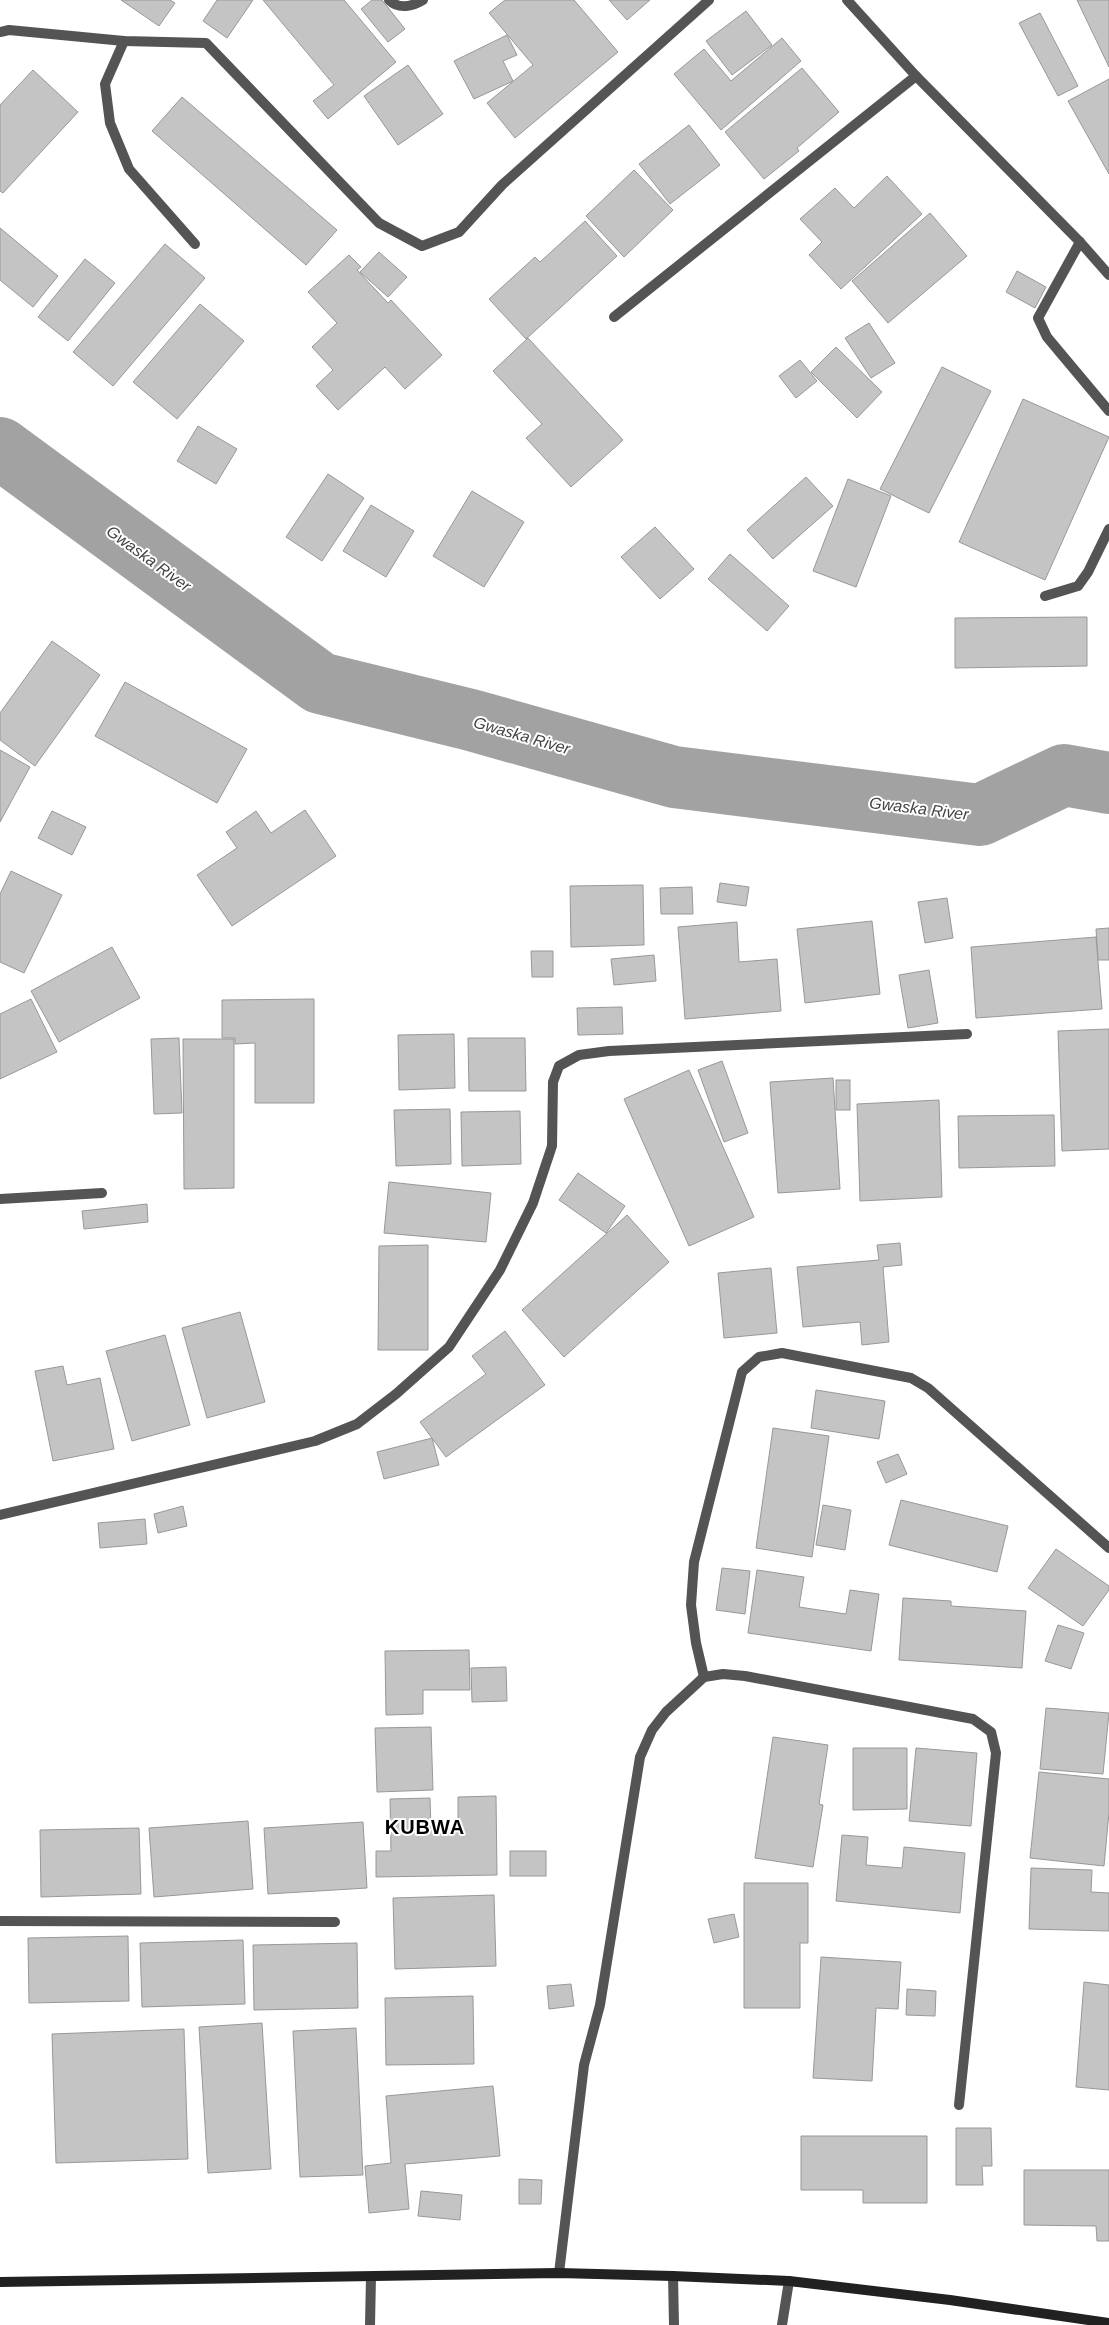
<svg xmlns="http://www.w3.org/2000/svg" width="1109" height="2325" font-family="Arial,sans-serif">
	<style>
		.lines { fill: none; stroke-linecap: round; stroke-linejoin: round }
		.river { stroke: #a2a2a2; stroke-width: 62 }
		.building { fill: #c4c4c4; stroke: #989898 }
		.lane { stroke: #545454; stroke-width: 10 }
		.street { stroke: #545454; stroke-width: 10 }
		.secondary { stroke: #212121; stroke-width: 10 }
		.labels { text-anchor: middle; stroke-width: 4; stroke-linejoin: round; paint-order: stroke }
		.water-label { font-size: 16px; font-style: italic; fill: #434343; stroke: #fff }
		.district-label { font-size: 20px; font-weight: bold; letter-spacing: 1px; fill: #000; stroke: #fff }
	</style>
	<rect width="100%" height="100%" fill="#fff"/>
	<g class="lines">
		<!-- river -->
		<path class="river" d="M0,448L320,683L471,720L674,777L980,815L1064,775L1109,783"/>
	</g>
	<!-- building -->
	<g class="building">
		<path d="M121,0H170L175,3L159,26Z"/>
		<path d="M217,0H253L227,38L203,21Z"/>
		<path d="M263,0H344L396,62L328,119L313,101L334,85Z"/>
		<path d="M372,0H382L405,29L388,42L361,9Z"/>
		<path d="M505,0H574L618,52L515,138L487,103L533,65L489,13Z"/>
		<path d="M609,0H650L627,20Z"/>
		<path d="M1077,0H1109V67Z"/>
		<path d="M746,11L772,45L732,75L706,41Z"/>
		<path d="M1040,13L1078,86L1058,96L1019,23Z"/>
		<path d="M507,35L517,55L503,61L513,81L474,99L454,61Z"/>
		<path d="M782,38L801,61L721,130L674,74L704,49L731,81Z"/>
		<path d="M408,65L443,114L398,145L364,96Z"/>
		<path d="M802,68L839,112L797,148L799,151L764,179L725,132Z"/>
		<path d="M33,70L78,112L3,193L0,191V105Z"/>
		<path d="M1109,79V174L1068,101Z"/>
		<path d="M182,97L337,230L306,265L152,131Z"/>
		<path d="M689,125L720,165L670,204L639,164Z"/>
		<path d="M634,170L673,210L624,257L586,216Z"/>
		<path d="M887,176L922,214L841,289L809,255L822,242L800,219L835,188L854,208Z"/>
		<path d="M930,213L967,256L888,323L852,281Z"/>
		<path d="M585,221L617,256L526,339L489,299L535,257L540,262Z"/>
		<path d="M0,228L58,276L33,307L0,280Z"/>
		<path d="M165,244L205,278L113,386L73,352Z"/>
		<path d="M379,252L407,277L388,297L360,272Z"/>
		<path d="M349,255L361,267L357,270L388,303L391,300L442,355L405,389L385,367L338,410L316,386L333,370L312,347L337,323L308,292Z"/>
		<path d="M85,259L115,283L68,341L38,317Z"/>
		<path d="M1017,271L1046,287L1035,308L1006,292Z"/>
		<path d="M200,304L244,341L177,419L133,382Z"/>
		<path d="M869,323L895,363L871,378L845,338Z"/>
		<path d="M528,338L623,440L571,487L526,438L542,424L493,371Z"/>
		<path d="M836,347L882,392L857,418L811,372Z"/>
		<path d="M800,360L817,381L796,398L779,376Z"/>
		<path d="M942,367L991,391L929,513L880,489Z"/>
		<path d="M1023,399L1109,437L1045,580L959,542Z"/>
		<path d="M198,426L237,449L216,484L177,461Z"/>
		<path d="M328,474L364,498L322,561L286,537Z"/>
		<path d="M806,477L833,506L773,559L747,530Z"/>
		<path d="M848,479L891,496L856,587L813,571Z"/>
		<path d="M472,491L524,522L484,587L433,556Z"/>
		<path d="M371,505L414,531L386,577L343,551Z"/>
		<path d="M655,527L694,569L660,599L621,557Z"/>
		<path d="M730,554L789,606L767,631L708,579Z"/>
		<path d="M1087,617V666L955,668V618Z"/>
		<path d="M52,641L100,675L35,766L0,740V713Z"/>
		<path d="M125,682L247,749L217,803L95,736Z"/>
		<path d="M0,750L30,767L0,822Z"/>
		<path d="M305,810L336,856L232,926L197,875L237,848L226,832L256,811L271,833Z"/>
		<path d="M52,811L86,827L72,855L38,838Z"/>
		<path d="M11,871L62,895L24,973L0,962V894Z"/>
		<path d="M720,883L749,887L746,906L717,902Z"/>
		<path d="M643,885L644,945L571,947L570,886Z"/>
		<path d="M692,887L693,914H661L660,888Z"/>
		<path d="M947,898L953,938L925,943L918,902Z"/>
		<path d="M872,921L880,994L805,1003L797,929Z"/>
		<path d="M737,922L739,962L777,959L781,1011L685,1019L678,927Z"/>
		<path d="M1109,928V960H1098L1096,929Z"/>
		<path d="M1096,937L1102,1009L976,1018L971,947Z"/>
		<path d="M112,947L140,998L59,1042L31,991Z"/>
		<path d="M531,951H553V977H532Z"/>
		<path d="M654,955L656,981L614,985L611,959Z"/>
		<path d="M929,970L938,1023L908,1028L899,975Z"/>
		<path d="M31,999L57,1052L0,1079V1014Z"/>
		<path d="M314,999V1103H255V1043L235,1044V1038H222V1000Z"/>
		<path d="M622,1007L623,1034L578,1035L577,1008Z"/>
		<path d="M1109,1029V1149L1062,1151L1058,1031Z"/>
		<path d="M454,1034L455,1088L399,1090L398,1035Z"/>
		<path d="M179,1038L182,1113L154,1114L151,1039Z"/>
		<path d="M468,1038H525L526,1091H469Z"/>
		<path d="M183,1039H234V1188L184,1189Z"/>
		<path d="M722,1061L748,1133L724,1142L698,1070Z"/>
		<path d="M689,1070L754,1217L689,1246L624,1099Z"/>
		<path d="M833,1078L840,1189L778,1193L770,1082Z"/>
		<rect x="836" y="1080" width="14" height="30"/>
		<path d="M939,1100L942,1197L860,1201L857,1104Z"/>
		<path d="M450,1109L451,1164L396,1166L394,1110Z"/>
		<path d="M520,1111L521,1164L462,1166L461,1112Z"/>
		<path d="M1054,1115L1055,1166L959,1168L958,1116Z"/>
		<path d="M578,1173L625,1206L606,1233L559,1200Z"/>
		<path d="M389,1182L491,1193L486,1242L384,1233Z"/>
		<path d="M147,1204L148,1222L84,1229L82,1211Z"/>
		<path d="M627,1215L669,1262L564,1357L522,1310Z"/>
		<path d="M900,1243L902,1265L883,1267L889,1342L862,1345L860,1322L803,1327L797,1267L879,1260L877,1245Z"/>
		<path d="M428,1245V1350H378L379,1246Z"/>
		<path d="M771,1268L777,1333L724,1338L718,1273Z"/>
		<path d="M240,1312L265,1402L207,1418L182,1328Z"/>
		<path d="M505,1331L545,1385L446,1457L420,1422L486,1374L472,1356Z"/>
		<path d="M165,1335L190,1425L132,1441L106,1351Z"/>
		<path d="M63,1366L67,1385L100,1378L114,1449L53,1461L35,1371Z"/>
		<path d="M816,1390L885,1401L879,1439L811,1428Z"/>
		<path d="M773,1428L829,1436L812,1557L756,1548Z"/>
		<path d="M432,1438L439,1465L384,1479L377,1452Z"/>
		<path d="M898,1454L907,1474L886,1483L877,1462Z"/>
		<path d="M901,1500L1008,1526L997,1572L889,1545Z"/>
		<path d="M823,1505L851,1510L845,1550L816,1545Z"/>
		<path d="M183,1506L187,1526L158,1533L154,1514Z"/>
		<path d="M145,1519L147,1544L100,1548L98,1523Z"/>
		<path d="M1056,1549L1109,1586V1590L1083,1626L1028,1588Z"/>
		<path d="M722,1568L750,1571L745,1614L716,1610Z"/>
		<path d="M757,1570L804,1577L799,1607L846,1614L850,1590L879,1594L871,1651L748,1633Z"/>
		<path d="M903,1598L951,1601V1606L1026,1611L1022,1668L899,1660Z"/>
		<path d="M1058,1625L1084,1633L1071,1669L1045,1661Z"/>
		<path d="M469,1650L470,1690H423V1714L386,1715L385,1651Z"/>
		<path d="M506,1667L507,1701L472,1702L471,1668Z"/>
		<path d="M1046,1708L1109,1713L1103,1774L1040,1769Z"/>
		<path d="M431,1727L433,1790L377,1792L375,1728Z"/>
		<path d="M773,1737L828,1745L819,1804L823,1805L813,1867L755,1858Z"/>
		<path d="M853,1748H907V1809L853,1810Z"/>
		<path d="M916,1748L977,1753L971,1826L909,1821Z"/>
		<path d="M1039,1772L1109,1779V1813L1104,1866L1030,1858Z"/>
		<path d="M496,1796L497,1875L376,1877V1851H391L390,1799L430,1798L431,1829L458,1828V1797Z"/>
		<path d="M248,1821L253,1889L154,1897L149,1828Z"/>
		<path d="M363,1822L367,1888L268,1894L264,1828Z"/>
		<path d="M139,1828L141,1894L41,1897L40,1830Z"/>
		<path d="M842,1835L868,1837L866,1865L902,1868L904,1847L965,1853L960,1913L836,1901Z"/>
		<rect x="510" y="1851" width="36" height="25"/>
		<path d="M1031,1868L1092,1870L1091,1892L1109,1893V1931L1029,1929Z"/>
		<path d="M744,1883H808V1943H800V2008H744Z"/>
		<path d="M494,1895L496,1966L395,1969L393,1898Z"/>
		<path d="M734,1914L739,1937L714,1943L708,1919Z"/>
		<path d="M128,1936L129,2001L29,2003L28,1938Z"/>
		<path d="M243,1940L245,2004L142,2007L140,1943Z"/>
		<path d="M357,1943L358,2008L254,2010L253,1945Z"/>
		<path d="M821,1957L901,1962L898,2009L876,2008L872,2081L813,2078Z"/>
		<path d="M1084,1982L1109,1985V2090L1076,2087Z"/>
		<path d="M571,1984L574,2006L549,2009L547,1986Z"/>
		<path d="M907,1989L936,1991L935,2016L906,2015Z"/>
		<path d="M473,1996L474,2064L386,2065L385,1998Z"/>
		<path d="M262,2023L271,2169L208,2173L199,2027Z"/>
		<path d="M356,2028L363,2175L300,2177L293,2031Z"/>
		<path d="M184,2029L188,2159L56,2163L52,2034Z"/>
		<path d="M493,2086L500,2156L405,2164L409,2209L369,2213L365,2166L391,2163L386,2096Z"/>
		<path d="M956,2128H991L992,2166H982L983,2185H956Z"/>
		<path d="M801,2136H927V2203H863V2190H801Z"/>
		<path d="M1024,2170H1109V2241H1097L1096,2226L1024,2225Z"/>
		<path d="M519,2179L542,2180L541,2204H519Z"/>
		<path d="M421,2191L462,2195L460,2220L418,2216Z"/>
	</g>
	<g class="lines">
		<!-- lane -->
		<g class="lane">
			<path d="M1080,242L1038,318L1047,337L1109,411"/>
			<path d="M1045,596L1078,586L1088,572L1109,529"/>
			<path d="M0,1199L102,1193"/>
			<path d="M0,1921L335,1922"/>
			<path d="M673,2276L674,2325"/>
			<path d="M782,2325L789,2281"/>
		</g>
		<!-- street -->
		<g class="street">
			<path d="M389,0C399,10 413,6 423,0"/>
			<path d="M847,0L916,76L1080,242L1109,275"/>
			<path d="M0,32L9,30L124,41L206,43L379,223L422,246L459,232L502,185L709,0"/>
			<path d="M124,41L105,84L110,123L129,169L195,244"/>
			<path d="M614,317L916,76"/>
			<path d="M0,1515L315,1441L357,1424L396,1394L449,1347L500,1270L533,1203L552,1146L553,1082L559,1066L579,1055L609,1051L967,1034"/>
			<path d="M704,1677L696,1643L691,1605L694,1562L742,1372L759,1357L782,1353L911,1378L928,1388L1109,1548"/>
			<path d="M559,2273L584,2065L600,2005L640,1757L652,1730L666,1712L704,1677L723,1674L745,1676L973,1719L991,1732L996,1753L959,2105"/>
			<path d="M370,2325L371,2277"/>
		</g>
		<!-- secondary -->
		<path class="secondary" d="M0,2282L559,2273L673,2276L789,2281L950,2300L1109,2323"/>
	</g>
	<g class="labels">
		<!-- water labels -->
		<g class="water-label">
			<text transform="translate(149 558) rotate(36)" y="6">Gwaska River</text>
			<text transform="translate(522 735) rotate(16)" y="6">Gwaska River</text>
			<text transform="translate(919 808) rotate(7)" y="6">Gwaska River</text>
		</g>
		<!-- district labels -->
		<g class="district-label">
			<text x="425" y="1834">KUBWA</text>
		</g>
	</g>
</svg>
